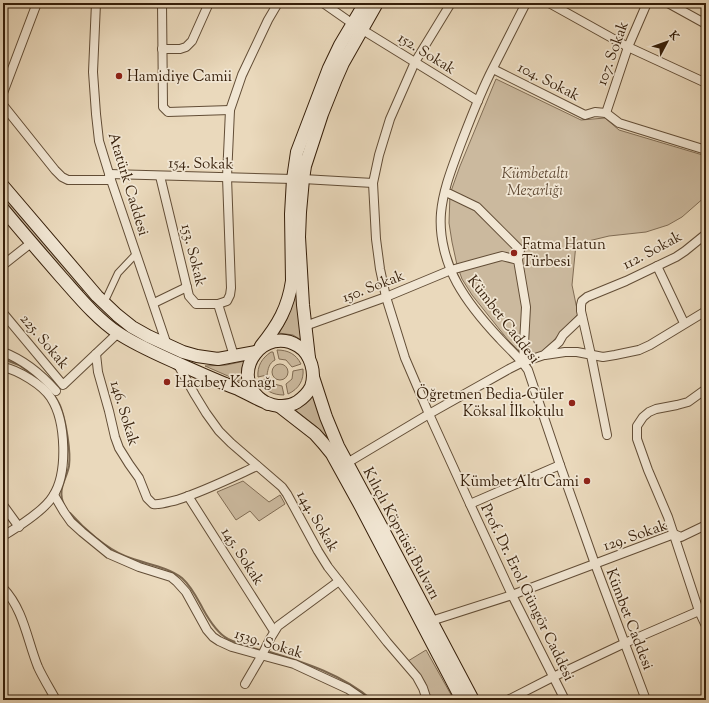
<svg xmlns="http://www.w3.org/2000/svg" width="709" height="703" font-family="'Sorts Mill Goudy',serif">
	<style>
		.green { fill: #cbb99e; stroke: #806c54 }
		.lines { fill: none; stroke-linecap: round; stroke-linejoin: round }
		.stream { stroke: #7c6850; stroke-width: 2 }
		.pedestrian-casing { stroke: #624d36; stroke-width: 8 }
		.minor-casing { stroke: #624d36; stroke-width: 10 }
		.secondary-casing { stroke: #351e09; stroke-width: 14 }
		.pedestrian { stroke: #f1e6d3; stroke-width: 6 }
		.minor { stroke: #f1e6d3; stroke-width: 8 }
		.secondary { stroke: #f1e6d3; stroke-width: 12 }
		.poi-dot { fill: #8f2418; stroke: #f1e6d3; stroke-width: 1.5 }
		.labels { text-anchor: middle; stroke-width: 3.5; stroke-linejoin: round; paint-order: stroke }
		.street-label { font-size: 15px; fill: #351e09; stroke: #f1e6d3 }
		.poi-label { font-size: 15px; fill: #351e09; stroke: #f1e6d3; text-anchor: start }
		.park-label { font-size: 15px; font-style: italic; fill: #624c36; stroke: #f1e6d3 }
	</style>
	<rect width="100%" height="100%" fill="#ead9bc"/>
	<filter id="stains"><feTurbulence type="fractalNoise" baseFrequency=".005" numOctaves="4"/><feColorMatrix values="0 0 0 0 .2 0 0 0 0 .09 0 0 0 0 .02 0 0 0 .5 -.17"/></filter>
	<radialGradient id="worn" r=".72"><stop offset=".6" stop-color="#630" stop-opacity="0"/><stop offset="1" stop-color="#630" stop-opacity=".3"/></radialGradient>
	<!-- green -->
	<g class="green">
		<path d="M496,79L581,120L605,118L619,130L706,156V196L682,217L668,225L646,232L609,236L576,244L572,285L578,314L553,341L540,353L532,355L521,353L508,340L472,295L462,279L457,265L452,242L449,223L450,194L460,166Z"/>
		<path d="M3,193L84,289L81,293L3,201Z"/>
		<path d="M296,291H298L303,341L293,335L279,333C288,319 292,307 296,291Z"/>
		<path d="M277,350C288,350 296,354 301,364L292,367L286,360L279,359Z"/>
		<path d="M271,352H273L275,360C269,363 268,369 267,375L258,377C257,366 262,358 271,352Z"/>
		<path d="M245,361L244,383L205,366L226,365Z"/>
		<circle cx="280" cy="372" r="8"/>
		<path d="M303,369C304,380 299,389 288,394L286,384L292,379L293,371Z"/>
		<path d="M269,378L274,384L282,386L284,395C273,395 265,391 259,381Z"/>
		<path d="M313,394L331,441L317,427L294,409Z"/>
		<path d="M243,481L269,502L280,495L285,504L259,521L250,511L236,520L217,492Z"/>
		<path d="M426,650L454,700H431L425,682L408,661Z"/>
	</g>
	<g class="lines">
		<!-- stream -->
		<g class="stream">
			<path d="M3,359L19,365L39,379"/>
			<path d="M52,392C55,397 59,402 61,408C66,422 71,452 69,466C66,481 57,489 64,505"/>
			<path d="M70,513C84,529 106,548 125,556C144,564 167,566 182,578C192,587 197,598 203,609C209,620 217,633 228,639C238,644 250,647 260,650"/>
			<path d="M270,652C306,663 343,675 372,700"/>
		</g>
		<!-- pedestrian casing -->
		<g class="pedestrian-casing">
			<path id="pedestrian" d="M104,303L118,273L136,254"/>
		</g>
		<!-- minor casing -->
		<g class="minor-casing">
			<g id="minor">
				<path d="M96,3L93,72L96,114L99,141L111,180L167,345"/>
				<path d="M162,3L163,107L168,112L230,110"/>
				<path d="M323,3L353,24L478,101"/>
				<path d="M451,3L415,62L390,119L379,155L373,183L376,239L380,269L386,297L405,358L429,414L470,504L512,595L565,700"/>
				<path d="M526,3C515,25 504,46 493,68C480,93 470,120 460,146C452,168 443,190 441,213C439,237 446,263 457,283C468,303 484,322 500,339C509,349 520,358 528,370L560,465L595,564L646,700"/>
				<path d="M549,3L628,47L706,83"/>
				<path d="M668,3L706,24"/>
				<path d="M162,49H180L186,47L192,41L209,3"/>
				<path d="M493,69L585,115L595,112L606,113L619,123L706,150"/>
				<path d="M3,93L37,3"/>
				<path d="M3,105L55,170L62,177L68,180H111"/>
				<path d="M606,113L628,47L647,3"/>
				<path d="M109,174L293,179"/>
				<path d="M160,176L189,296L196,304H218L227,301L230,295L231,288L227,177L230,110L242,75L268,20L278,3"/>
				<path d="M303,179L373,183"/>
				<path d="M518,260L526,307L523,362"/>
				<path d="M3,265L31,243"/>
				<path d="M657,266L684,323"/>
				<path d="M154,303L187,287"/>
				<path d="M218,304L234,356"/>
				<path d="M3,313L63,385L118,333"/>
				<path d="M305,326L386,297L451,270L502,256L518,260L520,250L477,207L450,194"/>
				<path d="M3,352C24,360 41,374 56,391"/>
				<path d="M96,354L98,372L109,411L115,437L119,448L129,464L139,478L147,498L153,504C161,505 168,502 177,500C205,491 231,478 257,466"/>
				<path d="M545,355L565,352H577L603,357L615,355L639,350L650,345L706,311"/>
				<path d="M177,363L195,395L206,413L219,431L231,443L282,487L287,494L318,551L328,567L387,642L417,677L423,688L427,700"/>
				<path d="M3,367C18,370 43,385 51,398C66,421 68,473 53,496C44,511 18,527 3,536"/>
				<path d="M706,389L688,402L677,405L656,409L649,412L643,417L637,426V439L648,470L668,517L699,611L706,626"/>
				<path d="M607,435L591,355L581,311V305L582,301L587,297L626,281L676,257L685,251L706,234"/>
				<path d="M347,463L429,414L509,369L523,362L544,355L559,342L563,335L582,317"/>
				<path d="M54,495L64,512L71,522L82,532L109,554L139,567L171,577L177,582L186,592L207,630L213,637L219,641L232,647L294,664L348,689L364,700"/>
				<path d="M188,496L274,631"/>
				<path d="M470,504L560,465"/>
				<path d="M3,505L19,527"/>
				<path d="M3,588C24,610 27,640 38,667C43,678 50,689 56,700"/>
				<path d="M431,621L512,595L674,534L681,537L706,525"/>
				<path d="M245,684L262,655L270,639L278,626L339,581"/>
				<path d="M508,700L553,677L625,643L706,608"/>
			</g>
		</g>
		<!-- secondary casing -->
		<g class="secondary-casing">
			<g id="secondary">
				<path d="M3,186L97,296L117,315L132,327L148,336L183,352L197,356L218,359L256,352"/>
				<path d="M3,209C22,232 42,255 62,278C79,297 96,318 118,333C136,345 157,354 177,363C197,372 217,381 238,389C256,397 277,414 297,402C303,398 308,393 311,387C316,373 311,354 298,346C265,325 230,371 258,397C261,400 265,402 268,404"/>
				<path d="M261,346C278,325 288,308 292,281L291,214L293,179L297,152L329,68L340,45L365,3"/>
				<path d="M309,358L303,305L299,237L300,212L303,179L305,166L322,114L336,79L343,63L377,3"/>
				<path d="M313,377L326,417L338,446L381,526L473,700"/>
				<path d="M279,406L315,434L323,443L332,454L359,503L462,700"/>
			</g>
		</g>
		<!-- pedestrian -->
		<use href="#pedestrian" class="pedestrian"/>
		<!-- minor -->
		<use href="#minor" class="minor"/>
		<!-- secondary -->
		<use href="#secondary" class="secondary"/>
	</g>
	<!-- markers -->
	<g class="poi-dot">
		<circle cx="119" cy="76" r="4"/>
		<circle cx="514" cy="253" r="4"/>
		<circle cx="167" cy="382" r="4"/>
		<circle cx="572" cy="403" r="4"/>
		<circle cx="587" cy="481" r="4"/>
	</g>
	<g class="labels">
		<!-- street labels -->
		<g class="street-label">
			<text transform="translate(427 53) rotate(32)" y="5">152. Sokak</text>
			<text transform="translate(612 53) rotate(-70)" y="5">107. Sokak</text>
			<text transform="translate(549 81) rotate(27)" y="5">104. Sokak</text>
			<text transform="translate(201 163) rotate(1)" y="5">154. Sokak</text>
			<text transform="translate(129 184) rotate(73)" y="5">Atatürk Caddesi</text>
			<text transform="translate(652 250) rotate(-28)" y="5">112. Sokak</text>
			<text transform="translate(194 255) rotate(76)" y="5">153. Sokak</text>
			<text transform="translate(373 286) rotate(-21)" y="5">150. Sokak</text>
			<text transform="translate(504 319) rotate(52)" y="5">Kümbet Caddesi</text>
			<text transform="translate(45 341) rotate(50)" y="5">225. Sokak</text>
			<text transform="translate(125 413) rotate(73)" y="5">146. Sokak</text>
			<text transform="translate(318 521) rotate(60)" y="5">144. Sokak</text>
			<text transform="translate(402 533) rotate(62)" y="5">Kılıçlı Köprüsü Bulvarı</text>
			<text transform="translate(635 535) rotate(-19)" y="5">129. Sokak</text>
			<text transform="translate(243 556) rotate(57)" y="5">145. Sokak</text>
			<text transform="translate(528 592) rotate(64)" y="5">Prof. Dr. Erol Güngör Caddesi</text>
			<text transform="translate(630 619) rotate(69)" y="5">Kümbet Caddesi</text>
			<text transform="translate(269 643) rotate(17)" y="5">1539. Sokak</text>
		</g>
		<!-- poi labels -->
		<g class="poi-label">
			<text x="127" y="81">Hamidiye Camii</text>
			<text x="522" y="249">Fatma Hatun<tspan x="522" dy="17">Türbesi</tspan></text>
			<text x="175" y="387">Hacıbey Konağı</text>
			<text x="564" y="399" text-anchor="end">Öğretmen Bedia-Güler<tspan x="564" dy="17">Köksal İlkokulu</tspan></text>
			<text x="579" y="486" text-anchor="end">Kümbet Altı Cami</text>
		</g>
		<!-- park labels -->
		<g class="park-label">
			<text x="535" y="178">Kümbetaltı<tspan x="535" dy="17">Mezarlığı</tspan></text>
		</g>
	</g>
	<!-- margin -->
	<rect width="709" height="703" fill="none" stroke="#ead9bc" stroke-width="16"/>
	<rect x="4" y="4" width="701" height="695" fill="none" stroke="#351e09" stroke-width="2"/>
	<rect x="8" y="8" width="693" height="687" fill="none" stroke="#351e09"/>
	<!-- north arrow -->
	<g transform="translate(667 42) rotate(49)" stroke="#f1e6d3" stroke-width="3" paint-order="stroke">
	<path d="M0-3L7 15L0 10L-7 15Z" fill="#351e09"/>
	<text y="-6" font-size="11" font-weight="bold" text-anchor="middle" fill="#351e09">K</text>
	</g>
	<rect width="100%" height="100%" filter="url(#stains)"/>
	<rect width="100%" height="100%" fill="url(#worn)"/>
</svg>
